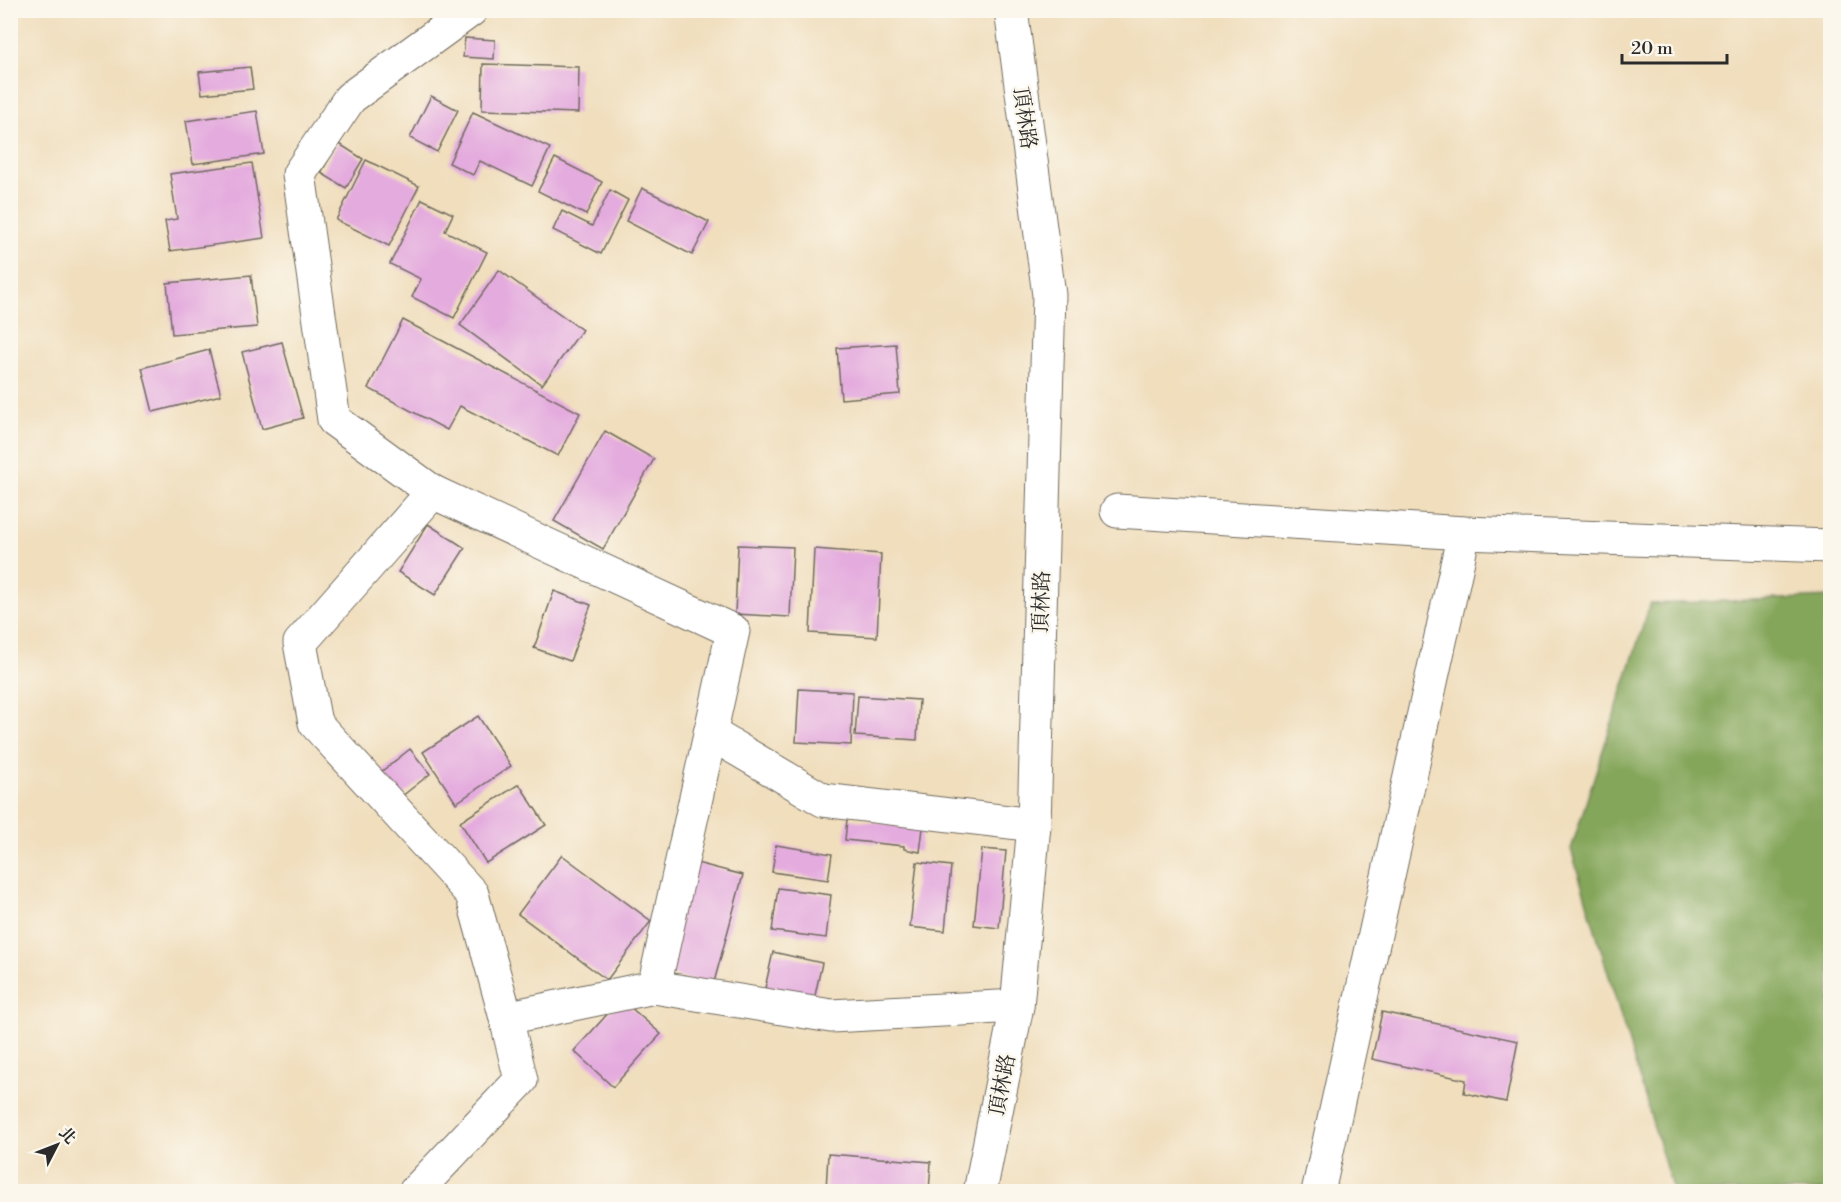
<svg xmlns="http://www.w3.org/2000/svg" width="1841" height="1202" font-family="'Libre Bodoni','Noto Serif TC',serif">
	<style>
		.forest { fill: #84a65a; stroke: #586842; stroke-width: 1.5 }
		.building { fill: #e4abde }
		.lines { fill: none; stroke-linecap: round; stroke-linejoin: round }
		.minor-casing { stroke: #706a5e; stroke-width: 35 }
		.major-casing { stroke: #706a5e; stroke-width: 35 }
		.minor { stroke: #fff; stroke-width: 33 }
		.major { stroke: #fff; stroke-width: 33 }
		.labels { text-anchor: middle; stroke-width: 5; stroke-linejoin: round; paint-order: stroke }
		.street-label { font-size: 21px; fill: #2b2b2b; stroke: #fbf7ec }
	</style>
	<rect width="100%" height="100%" fill="#fbf7ec"/>
	<filter id="ink" filterUnits="userSpaceOnUse"><feTurbulence type="fractalNoise" baseFrequency=".0167" numOctaves="2"/><feDisplacementMap in="SourceGraphic" scale="12" xChannelSelector="R" yChannelSelector="G"/><feConvolveMatrix kernelMatrix="1 2 1 2 8 2 1 2 1" color-interpolation-filters="sRGB"/></filter>
	<filter id="wash" filterUnits="userSpaceOnUse"><feTurbulence type="fractalNoise" baseFrequency=".008" numOctaves="4" result="noise"/><feDisplacementMap in="SourceGraphic" scale="24" xChannelSelector="R" yChannelSelector="G"/><feGaussianBlur stdDeviation="1.35" result="paint"/><feColorMatrix in="noise" values="0 0 0 0 0 0 0 0 0 0 0 0 0 0 0 0 0 1.4 0 .05"/><feComposite in="paint" operator="in"/></filter>
	<g filter="url(#wash)">
		<rect width="100%" height="100%" fill="#f0debd"/>
		<!-- forest -->
		<path class="forest" d="M1830,597V1191H1673L1571,849L1650,604Z"/>
		<g id="blocks">
			<!-- building -->
			<g class="building">
				<path d="M465,38L495,40L494,59L463,57Z"/>
				<path d="M483,64L579,67L578,113L482,110Z"/>
				<path d="M10,65H14L15,100H10Z"/>
				<path d="M250,67L253,89L202,94L199,72Z"/>
				<path d="M431,96L458,110L437,152L410,138Z"/>
				<path d="M257,111L264,154L193,164L186,121Z"/>
				<path d="M473,112L550,148L532,186L480,161L473,175L449,163Z"/>
				<path d="M338,143L363,159L346,188L321,173Z"/>
				<path d="M555,158L602,182L586,215L538,191Z"/>
				<path d="M366,160L419,186L389,246L336,220Z"/>
				<path d="M252,163L264,238L170,251L165,221L177,219L170,174Z"/>
				<path d="M642,188L709,222L692,255L626,221Z"/>
				<path d="M610,190L628,200L601,254L553,230L562,211L592,226Z"/>
				<path d="M422,199L453,214L445,231L487,252L454,318L412,297L421,279L390,264Z"/>
				<path d="M499,270L582,330L542,385L460,325Z"/>
				<path d="M251,275L257,327L172,334L167,283Z"/>
				<path d="M403,320L580,413L558,456L460,406L447,430L368,388Z"/>
				<path d="M282,342L303,418L262,429L242,352Z"/>
				<path d="M896,344L900,394L841,399L837,348Z"/>
				<path d="M209,350L221,395L153,412L142,368Z"/>
				<path d="M605,431L654,459L603,549L554,521Z"/>
				<path d="M428,524L465,548L435,595L398,572Z"/>
				<path d="M738,545L793,547L790,617L735,614Z"/>
				<path d="M814,549L881,554L877,637L810,633Z"/>
				<path d="M554,591L591,605L570,661L534,648Z"/>
				<path d="M799,689L853,692L851,745L796,742Z"/>
				<path d="M858,696L919,700L917,740L855,736Z"/>
				<path d="M478,716L511,766L456,803L423,752Z"/>
				<path d="M410,749L430,774L397,800L377,775Z"/>
				<path d="M519,784L546,825L486,863L460,822Z"/>
				<path d="M847,819L923,828L920,852L904,849V846L845,840Z"/>
				<path d="M776,845L832,854L828,880L772,872Z"/>
				<path d="M982,849L1006,851L999,928L974,925Z"/>
				<path d="M562,855L651,921L607,980L518,914Z"/>
				<path d="M693,862L743,875L713,986L664,973Z"/>
				<path d="M917,862L951,866L945,931L910,927Z"/>
				<path d="M778,888L831,895L826,938L772,931Z"/>
				<path d="M773,952L822,963L814,1000L765,988Z"/>
				<path d="M621,999L661,1034L613,1087L574,1051Z"/>
				<path d="M1382,1012L1518,1041L1506,1102L1464,1093L1466,1080L1372,1059Z"/>
				<path d="M828,1154L931,1162L929,1192H848L826,1190Z"/>
			</g>
		</g>
	</g>
	<g filter="url(#ink)">
		<use href="#blocks" fill-opacity="0" stroke="#706a5e" stroke-width="1.5"/>
		<g class="lines">
			<!-- minor casing -->
			<g class="minor-casing">
				<g id="minor">
					<path d="M433,492L733,631L654,987"/>
					<path d="M1117,511L1464,533L1830,546"/>
					<path d="M710,733L823,800L1034,825"/>
					<path d="M506,1018L654,987L831,1016L1017,1006"/>
					<path d="M415,1192L521,1080L506,1018L472,894L315,723L300,643L433,492L334,420L299,174L350,98L471,10"/>
					<path d="M1318,1192L1464,533"/>
				</g>
			</g>
			<!-- major casing -->
			<g class="major-casing">
				<path id="major" d="M980,1192L1017,1006L1034,825L1049,295L1011,10"/>
			</g>
			<!-- minor -->
			<use href="#minor" class="minor"/>
			<!-- major -->
			<use href="#major" class="major"/>
		</g>
	</g>
	<g class="labels">
		<!-- street labels -->
		<g class="street-label">
			<text transform="translate(1025 118) rotate(82)" y="7">頂林路</text>
			<text transform="translate(1041 602) rotate(-88)" y="7">頂林路</text>
			<text transform="translate(1002 1085) rotate(-79)" y="7">頂林路</text>
		</g>
	</g>
	<!-- margin -->
	<rect width="1841" height="1202" fill="none" stroke="#fbf7ec" stroke-width="36"/>
	<!-- north arrow -->
	<g transform="translate(57 1145) rotate(48)" stroke="#fbf7ec" stroke-width="4.5" paint-order="stroke">
	<path d="M0-4.5L10 22L0 15L-10 22Z" fill="#2b2b2b"/>
	<text y="-9" font-size="16" font-weight="bold" text-anchor="middle" fill="#2b2b2b">北</text>
	</g>
	<!-- scale -->
	<path d="M1622 54v9h105v-9" fill="none" stroke="#2b2b2b" stroke-width="3"/>
	<text x="1631" y="54" font-size="18" fill="#2b2b2b" stroke="#fbf7ec" stroke-width="4.5" paint-order="stroke">20 m</text>
</svg>
